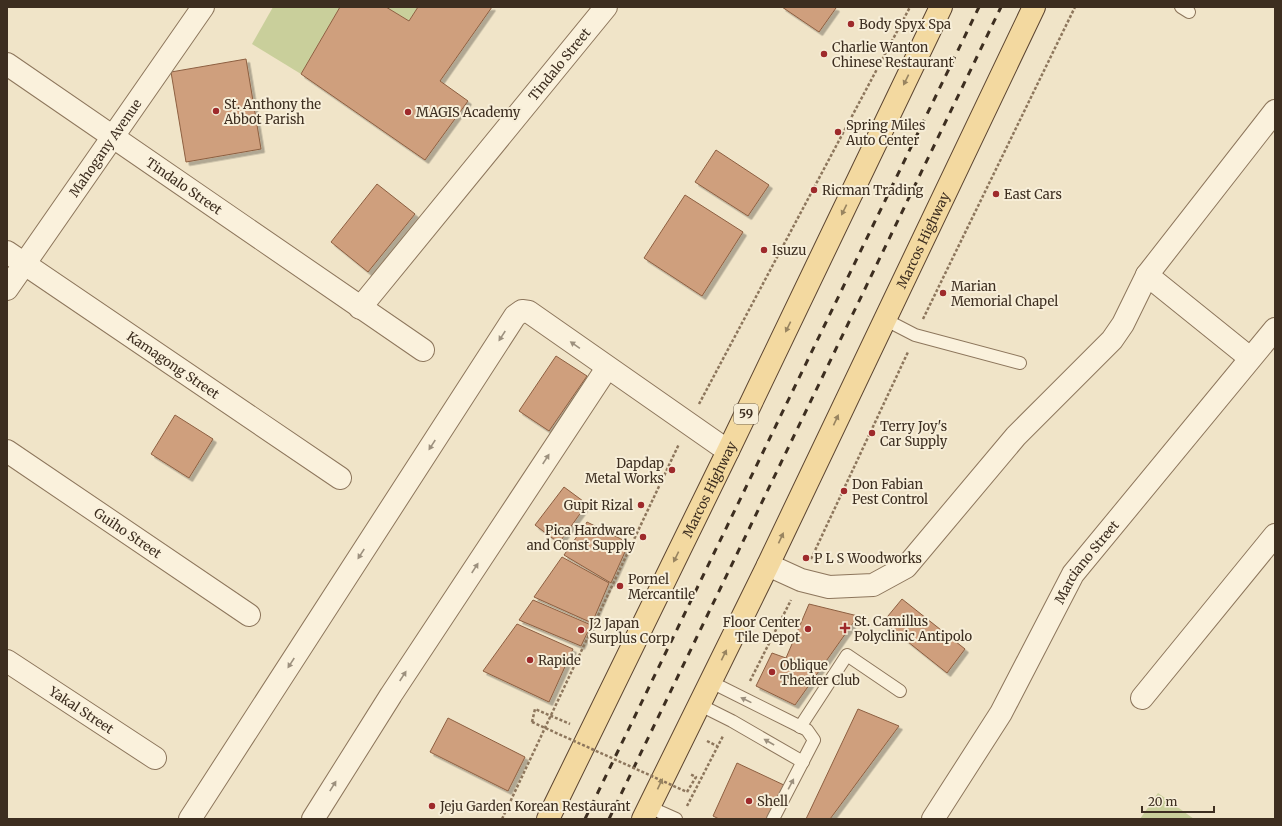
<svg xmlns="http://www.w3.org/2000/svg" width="1282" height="826" font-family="Merriweather,serif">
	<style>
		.green { fill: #c9cf9b }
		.building { fill: #cf9f7d; stroke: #8d5f41; filter: url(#shadow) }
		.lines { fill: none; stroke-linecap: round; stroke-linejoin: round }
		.service-casing { stroke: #8d765c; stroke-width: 14 }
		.minor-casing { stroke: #8d765c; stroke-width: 24 }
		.primary-casing { stroke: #5b4430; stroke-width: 24 }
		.path { stroke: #8d765c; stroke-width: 2.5; stroke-dasharray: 3 2; stroke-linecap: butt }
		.service { stroke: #faf1dc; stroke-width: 12 }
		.minor { stroke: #faf1dc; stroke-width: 22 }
		.primary { stroke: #f3d9a0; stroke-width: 22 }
		.rail { stroke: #3d2e20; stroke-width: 3; stroke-dasharray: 7 7; stroke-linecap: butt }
		.path-bridge { stroke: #8d765c; stroke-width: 2.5; stroke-dasharray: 3 2; stroke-linecap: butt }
		.oneway { fill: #988460 }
		.oneway2 { fill: #9c907e }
		.poi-dot { fill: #9e2a2b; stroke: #f7eed8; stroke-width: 1.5 }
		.labels { text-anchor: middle; stroke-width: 4; stroke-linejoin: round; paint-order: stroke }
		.shield { fill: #f7eed8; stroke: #756857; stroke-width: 1 }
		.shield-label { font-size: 12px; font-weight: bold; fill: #3d2e20 }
		.poi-label { font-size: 13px; fill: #3d2e20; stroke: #f7eed8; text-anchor: start }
		.street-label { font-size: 13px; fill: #3d2e20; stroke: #f7eed8 }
	</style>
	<defs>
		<filter id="shadow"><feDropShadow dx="3.5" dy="3.5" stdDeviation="0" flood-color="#0004"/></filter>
	</defs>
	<rect width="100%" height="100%" fill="#f0e4c8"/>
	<!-- green -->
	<g class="green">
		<path d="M273,7H340L301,74L252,44Z"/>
		<path d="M386,7H418L409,21Z"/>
		<path d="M1158,793L1194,819H1140Z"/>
	</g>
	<!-- building -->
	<g class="building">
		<path d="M340,7H386L409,21L418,7H492L440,81L468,101L425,160L301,74Z"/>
		<path d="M782,7H834L836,8L819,32Z"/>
		<path d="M246,59L261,149L186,162L171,72Z"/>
		<path d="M716,150L769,185L748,216L695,182Z"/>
		<path d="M377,184L415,214L368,272L331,242Z"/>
		<path d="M685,195L743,232L702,296L644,258Z"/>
		<path d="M556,356L587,376L549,431L519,411Z"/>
		<path d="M175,415L213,439L189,478L151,454Z"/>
		<path d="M564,487L587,504L559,543L535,525Z"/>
		<path d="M587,522L629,543L611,583L564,555Z"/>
		<path d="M562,557L609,583L592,623L534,597Z"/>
		<path d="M902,599L965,649L947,673L883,622Z"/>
		<path d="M533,600L591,625L581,646L519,620Z"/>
		<path d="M809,604L858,616L795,705L756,686L772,653L786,658Z"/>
		<path d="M517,624L573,649L549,702L483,671Z"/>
		<path d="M858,709L899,726L830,819H806Z"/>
		<path d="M448,718L525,757L508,791L430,752Z"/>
		<path d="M737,763L786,786L771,819H719L713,816Z"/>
	</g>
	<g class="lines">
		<!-- service casing -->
		<g class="service-casing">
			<g id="service">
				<path d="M1181,7L1189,12"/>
				<path d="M884,319L915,335L1020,363"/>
				<path d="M711,682L807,730L814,740L773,819"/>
				<path d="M700,705L732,721L803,762"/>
				<path d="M800,727L847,655L900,691"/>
				<path d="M649,807L676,819"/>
			</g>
		</g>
		<!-- minor casing -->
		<g class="minor-casing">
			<g id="minor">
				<path id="s1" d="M7,64L423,350"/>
				<path id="s2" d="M7,252L340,478"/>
				<path d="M1147,275L1250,358"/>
				<path id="s3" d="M7,289L203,7"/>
				<path id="s4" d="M360,308L606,7"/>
				<path id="s5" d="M7,451L249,615"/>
				<path d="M768,565L801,580L829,587L873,585L906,567L1016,436L1112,340L1123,324L1147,275L1275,111"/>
				<path id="s6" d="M7,661L155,758"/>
				<path d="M1142,698L1275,535"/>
				<path d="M190,819L515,316L522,311L529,312L728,451"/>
				<path d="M313,819L391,695L607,368"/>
				<path id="s7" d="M933,819L1001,713L1073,574L1275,329"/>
			</g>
		</g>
		<!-- primary casing -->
		<g class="primary-casing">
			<g id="primary">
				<path id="s8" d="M548,819L728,451L941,7"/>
				<path id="s9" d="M643,819L768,565L1034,7"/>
			</g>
		</g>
		<!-- path -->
		<g class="path">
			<path d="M923,319L1075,7"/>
			<path d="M699,404L910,7"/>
			<path d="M811,559L908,352"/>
			<path d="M750,681L791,600"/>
			<path d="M532,722L535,709L570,724"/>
			<path d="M707,741L717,746"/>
			<path d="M687,792L696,777L690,774"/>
			<path d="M687,806L723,736"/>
			<path d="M502,819L679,444"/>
		</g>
		<!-- service -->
		<use href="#service" class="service"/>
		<!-- minor -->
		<use href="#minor" class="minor"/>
		<!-- primary -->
		<use href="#primary" class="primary"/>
		<!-- rail -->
		<g class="rail">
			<path d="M585,819L979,7"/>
			<path d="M609,819L1001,7"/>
		</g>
		<!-- path-bridge -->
		<path class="path-bridge" d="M532,722L687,792"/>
	</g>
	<!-- one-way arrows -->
	<defs><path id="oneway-solid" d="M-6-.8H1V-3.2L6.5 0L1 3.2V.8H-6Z"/></defs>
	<g class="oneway">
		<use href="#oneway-solid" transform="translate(906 80) rotate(116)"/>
		<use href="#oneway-solid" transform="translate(844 210) rotate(116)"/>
		<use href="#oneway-solid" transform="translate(788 327) rotate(116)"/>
		<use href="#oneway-solid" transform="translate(836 420) rotate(-65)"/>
		<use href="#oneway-solid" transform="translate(781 538) rotate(-65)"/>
		<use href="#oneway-solid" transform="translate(676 557) rotate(116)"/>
		<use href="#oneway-solid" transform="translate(724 655) rotate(-64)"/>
		<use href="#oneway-solid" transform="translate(660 784) rotate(-65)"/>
	</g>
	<g class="oneway2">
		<use href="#oneway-solid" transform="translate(502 336) rotate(123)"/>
		<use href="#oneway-solid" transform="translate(575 345) rotate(-145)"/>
		<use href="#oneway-solid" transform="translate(432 445) rotate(123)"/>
		<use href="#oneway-solid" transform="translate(546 459) rotate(-57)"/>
		<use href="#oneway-solid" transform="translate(361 554) rotate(123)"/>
		<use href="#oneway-solid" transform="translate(475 568) rotate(-57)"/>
		<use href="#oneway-solid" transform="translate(291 663) rotate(123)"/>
		<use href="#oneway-solid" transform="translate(403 676) rotate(-57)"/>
		<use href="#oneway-solid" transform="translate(746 700) rotate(-154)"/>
		<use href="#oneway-solid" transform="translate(769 742) rotate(-150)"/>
		<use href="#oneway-solid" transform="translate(791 784) rotate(-62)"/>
		<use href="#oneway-solid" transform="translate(333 786) rotate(-58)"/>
	</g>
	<!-- markers -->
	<g class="poi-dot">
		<circle cx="851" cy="24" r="4"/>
		<circle cx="824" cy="54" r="4"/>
		<circle cx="216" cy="111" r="4"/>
		<circle cx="408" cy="112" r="4"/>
		<circle cx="838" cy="132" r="4"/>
		<circle cx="814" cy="190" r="4"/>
		<circle cx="996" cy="194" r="4"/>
		<circle cx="764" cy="250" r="4"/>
		<circle cx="943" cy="293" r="4"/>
		<circle cx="872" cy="433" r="4"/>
		<circle cx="672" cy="470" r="4"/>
		<circle cx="844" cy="491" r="4"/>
		<circle cx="641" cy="505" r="4"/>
		<circle cx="643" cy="537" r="4"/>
		<circle cx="806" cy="558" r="4"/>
		<circle cx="620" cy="586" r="4"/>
		<path d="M843 622h4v4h4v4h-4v4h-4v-4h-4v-4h4z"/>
		<circle cx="808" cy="629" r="4"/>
		<circle cx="581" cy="630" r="4"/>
		<circle cx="530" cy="660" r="4"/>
		<circle cx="772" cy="672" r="4"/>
		<circle cx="749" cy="801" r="4"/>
		<circle cx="432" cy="806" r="4"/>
	</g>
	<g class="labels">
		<!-- shield labels -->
		<rect class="shield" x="734" y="404" width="24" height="20" rx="3"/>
		<g class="shield-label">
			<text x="746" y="418">59</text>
		</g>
		<!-- poi labels -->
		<g class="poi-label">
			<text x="859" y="29">Body Spyx Spa</text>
			<text x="832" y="52">Charlie Wanton<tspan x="832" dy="15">Chinese Restaurant</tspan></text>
			<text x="224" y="109">St. Anthony the<tspan x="224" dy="15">Abbot Parish</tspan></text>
			<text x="416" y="117">MAGIS Academy</text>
			<text x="846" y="130">Spring Miles<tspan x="846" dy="15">Auto Center</tspan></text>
			<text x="822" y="195">Ricman Trading</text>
			<text x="1004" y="199">East Cars</text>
			<text x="772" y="255">Isuzu</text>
			<text x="951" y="291">Marian<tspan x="951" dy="15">Memorial Chapel</tspan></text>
			<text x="880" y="431">Terry Joy's<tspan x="880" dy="15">Car Supply</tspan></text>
			<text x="664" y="468" text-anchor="end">Dapdap<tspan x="664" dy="15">Metal Works</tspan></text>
			<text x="852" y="489">Don Fabian<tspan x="852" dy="15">Pest Control</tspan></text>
			<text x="633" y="510" text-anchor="end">Gupit Rizal</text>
			<text x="635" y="535" text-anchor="end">Pica Hardware<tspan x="635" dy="15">and Const Supply</tspan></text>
			<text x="814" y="563">P L S Woodworks</text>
			<text x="628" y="584">Pornel<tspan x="628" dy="15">Mercantile</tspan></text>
			<text x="854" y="626">St. Camillus<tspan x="854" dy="15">Polyclinic Antipolo</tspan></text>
			<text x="800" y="627" text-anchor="end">Floor Center<tspan x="800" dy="15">Tile Depot</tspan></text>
			<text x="589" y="628">J2 Japan<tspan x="589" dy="15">Surplus Corp</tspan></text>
			<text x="538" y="665">Rapide</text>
			<text x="780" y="670">Oblique<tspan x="780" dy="15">Theater Club</tspan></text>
			<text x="757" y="806">Shell</text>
			<text x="440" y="811">Jeju Garden Korean Restaurant</text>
		</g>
		<!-- street labels -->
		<g class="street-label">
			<text dy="5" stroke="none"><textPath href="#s4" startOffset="315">Tindalo Street</textPath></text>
			<text dy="5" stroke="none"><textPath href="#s3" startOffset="172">Mahogany Avenue</textPath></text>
			<text dy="5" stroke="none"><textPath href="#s1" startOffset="215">Tindalo Street</textPath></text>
			<text dy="5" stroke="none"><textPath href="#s9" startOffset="643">Marcos Highway</textPath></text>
			<text dy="5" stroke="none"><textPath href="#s2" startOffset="201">Kamagong Street</textPath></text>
			<text dy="5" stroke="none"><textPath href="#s8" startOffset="367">Marcos Highway</textPath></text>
			<text dy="5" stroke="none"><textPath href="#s5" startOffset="146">Guiho Street</textPath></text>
			<text dy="5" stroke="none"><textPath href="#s7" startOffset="300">Marciano Street</textPath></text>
			<text dy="5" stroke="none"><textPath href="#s6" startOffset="89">Yakal Street</textPath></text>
		</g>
	</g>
	<!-- border -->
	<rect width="1282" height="826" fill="none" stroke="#3d2e20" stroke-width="16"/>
	<!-- scale -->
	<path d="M1142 806v6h72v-6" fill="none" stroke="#3d2e20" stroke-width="2"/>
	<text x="1148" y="806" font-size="12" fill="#3d2e20" stroke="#f7eed8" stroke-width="3" paint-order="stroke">20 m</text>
</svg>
